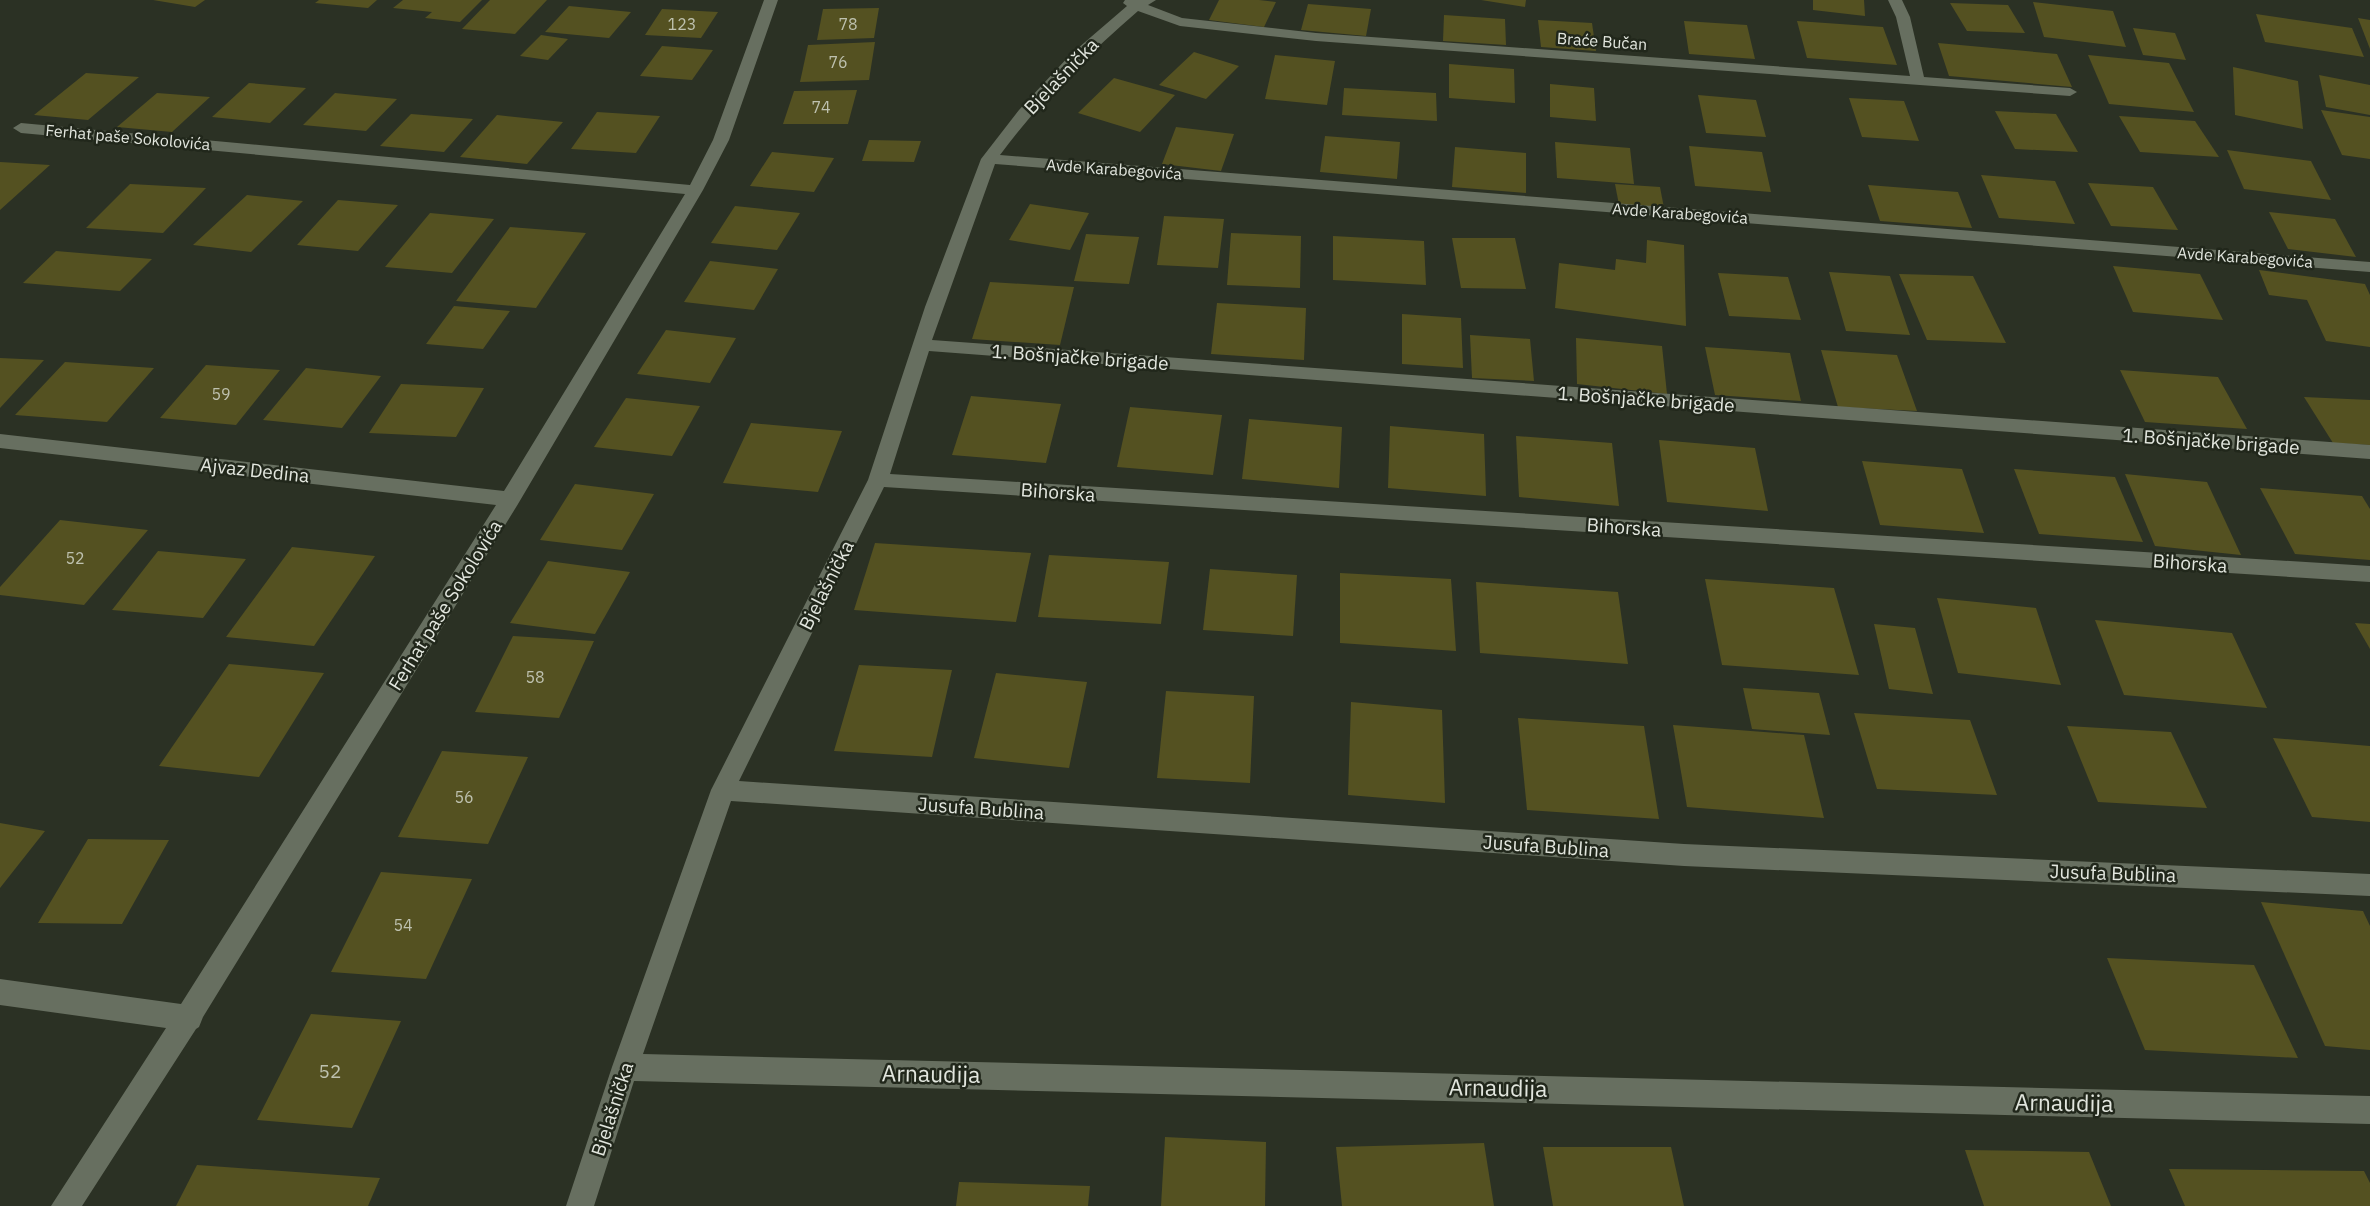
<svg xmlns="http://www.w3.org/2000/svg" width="2370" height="1206" font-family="'IBM Plex Sans',sans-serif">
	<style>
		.building { fill: #545121 }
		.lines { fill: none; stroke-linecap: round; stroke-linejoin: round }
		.minor { fill: #676f60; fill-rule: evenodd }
		.labels { text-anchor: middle; stroke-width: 5; stroke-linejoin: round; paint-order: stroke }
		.number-label { font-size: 16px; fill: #bec1af }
		.far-street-label { font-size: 16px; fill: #e2e6de; stroke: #21271b }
		.street-label { font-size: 19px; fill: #e2e6de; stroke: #21271b }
		.near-number-label { font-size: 19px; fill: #bec1af }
		.near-street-label { font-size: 23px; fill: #e2e6de; stroke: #21271b }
	</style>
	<rect width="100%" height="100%" fill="#2b3124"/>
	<!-- building -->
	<g class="building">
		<path d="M153,0H205L195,7Z"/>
		<path d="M319,0H377L368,8L315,3Z"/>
		<path d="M403,0H482L460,22L425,18L432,12L393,8Z"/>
		<path d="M490,0H547L515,34L462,29Z"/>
		<path d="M1219,0H1259L1276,2L1264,27L1209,20Z"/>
		<path d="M1481,0H1526L1525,7Z"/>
		<path d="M1813,0H1864L1865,16L1813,10Z"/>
		<path d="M2033,2L2113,11L2126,47L2044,37Z"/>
		<path d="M1950,3L2008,5L2025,33L1967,31Z"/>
		<path d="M1308,4L1371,9L1366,36L1301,30Z"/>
		<path d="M569,6L631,12L609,38L545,32Z"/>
		<path d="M879,8L874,38L817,40L823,9Z"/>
		<path d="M662,9L718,12L701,38L645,35Z"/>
		<path d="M2256,14L2352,28L2364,57L2265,42Z"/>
		<path d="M1444,15L1505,19L1506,45L1443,41Z"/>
		<path d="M2358,18L2370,20V49Z"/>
		<path d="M1538,20L1592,23L1596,51L1541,47Z"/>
		<path d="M1684,21L1747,25L1755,59L1689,54Z"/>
		<path d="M1797,21L1883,27L1897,65L1807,58Z"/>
		<path d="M2133,28L2175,33L2186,60L2143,55Z"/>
		<path d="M541,35L568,39L548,60L520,56Z"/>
		<path d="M875,42L869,80L800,82L808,45Z"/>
		<path d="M1938,43L2057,54L2072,87L1949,76Z"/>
		<path d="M662,46L713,50L692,80L640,76Z"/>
		<path d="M1194,52L1239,66L1206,99L1159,85Z"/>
		<path d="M1275,55L1335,61L1327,105L1265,99Z"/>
		<path d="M2088,55L2169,63L2194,112L2109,104Z"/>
		<path d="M1449,64L1514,69L1515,103L1449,98Z"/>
		<path d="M2233,67L2298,81L2303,129L2235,115Z"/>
		<path d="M86,73L139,77L88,120L34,115Z"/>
		<path d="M2319,75L2370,85V115L2326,107Z"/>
		<path d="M1114,78L1175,95L1140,132L1078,113Z"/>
		<path d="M249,83L306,88L270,123L212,117Z"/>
		<path d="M1550,84L1594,88L1596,121L1550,117Z"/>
		<path d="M1344,88L1436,93L1437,121L1342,115Z"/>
		<path d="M857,90L848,124H783L794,91Z"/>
		<path d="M157,93L210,97L172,132L117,127Z"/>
		<path d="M335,93L397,99L366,131L303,125Z"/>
		<path d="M1698,95L1756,100L1766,137L1706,133Z"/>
		<path d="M1849,98L1904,101L1919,141L1862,137Z"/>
		<path d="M2321,110L2370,117V159L2342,155Z"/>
		<path d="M1995,111L2056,114L2078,152L2015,149Z"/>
		<path d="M597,112L660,116L636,153L571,149Z"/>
		<path d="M411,114L473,119L444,152L380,146Z"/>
		<path d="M497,115L563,122L527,164L460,157Z"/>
		<path d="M2119,116L2195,121L2219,157L2140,152Z"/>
		<path d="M1176,127L1234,134L1221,171L1162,164Z"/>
		<path d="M1325,136L1400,142L1397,179L1320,172Z"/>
		<path d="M869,140L921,141L914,162L862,161Z"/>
		<path d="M1555,142L1630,148L1634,184L1557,178Z"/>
		<path d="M1689,146L1762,152L1771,192L1695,186Z"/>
		<path d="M1455,147L1526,153V193L1452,187Z"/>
		<path d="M2227,150L2311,161L2331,200L2244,189Z"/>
		<path d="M772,152L834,158L814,192L750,186Z"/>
		<path d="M0,162L50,165L0,210Z"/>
		<path d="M1981,175L2055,181L2075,224L1999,218Z"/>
		<path d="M2088,183L2153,187L2178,230L2111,226Z"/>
		<path d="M130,184L206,188L163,233L86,228Z"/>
		<path d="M1615,184L1660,187L1664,208L1619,205Z"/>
		<path d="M1868,185L1958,192L1972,228L1880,221Z"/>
		<path d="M247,195L303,201L251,252L193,245Z"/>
		<path d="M338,200L398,205L358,251L297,245Z"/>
		<path d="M1030,204L1089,213L1070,250L1009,240Z"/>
		<path d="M735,206L800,213L777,250L711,243Z"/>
		<path d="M2269,212L2335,219L2356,257L2288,249Z"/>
		<path d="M430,213L494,219L452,273L385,267Z"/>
		<path d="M1164,216L1224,219L1218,268L1157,265Z"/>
		<path d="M510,227L586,233L536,308L456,301Z"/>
		<path d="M1231,233L1301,236L1300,288L1227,285Z"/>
		<path d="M1086,234L1139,237L1129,284L1074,281Z"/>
		<path d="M1333,236L1424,241L1426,285L1333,280Z"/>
		<path d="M1452,238H1515L1526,289L1461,288Z"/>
		<path d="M1647,240L1684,245L1686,326L1555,308L1559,263L1615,270L1616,259L1646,263Z"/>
		<path d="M56,251L152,259L120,291L23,283Z"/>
		<path d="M710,261L778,269L754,310L684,302Z"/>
		<path d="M2113,266L2200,274L2223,320L2133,312Z"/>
		<path d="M2259,270L2365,284L2370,295V347L2326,341L2307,300L2269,295Z"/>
		<path d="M1829,272L1890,276L1910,335L1846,331Z"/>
		<path d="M1718,273L1788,277L1801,320L1729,316Z"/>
		<path d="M1899,274L1973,276L2006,343L1927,340Z"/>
		<path d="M990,282L1074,287L1060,345L972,339Z"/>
		<path d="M1217,303L1306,308L1304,360L1211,354Z"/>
		<path d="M454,306L510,311L483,349L426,344Z"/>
		<path d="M1402,314L1461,318L1463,368L1402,364Z"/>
		<path d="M666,330L736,338L710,383L637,374Z"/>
		<path d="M1470,335L1530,339L1534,381L1472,378Z"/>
		<path d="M1576,338L1662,346L1667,394L1577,384Z"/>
		<path d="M1705,347L1790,353L1801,401L1715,395Z"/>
		<path d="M1821,350L1897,355L1917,411L1838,407Z"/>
		<path d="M0,358L44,360L0,408Z"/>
		<path d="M65,362L154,368L107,422L15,415Z"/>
		<path d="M206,365L280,370L236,425L160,418Z"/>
		<path d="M306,368L381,376L342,428L263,420Z"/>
		<path d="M2120,370L2218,377L2247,429L2145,422Z"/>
		<path d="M401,384L484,388L456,437L369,433Z"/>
		<path d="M971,396L1061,404L1046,463L952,455Z"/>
		<path d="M2304,397L2370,400V445L2333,443Z"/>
		<path d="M626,398L700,406L672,456L594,447Z"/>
		<path d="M1130,407L1222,415L1213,475L1117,467Z"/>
		<path d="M1249,419L1342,427L1339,488L1242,479Z"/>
		<path d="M751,423L842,431L818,492L723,483Z"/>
		<path d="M1390,426L1484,434L1486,496L1388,488Z"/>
		<path d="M1516,436L1612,443L1619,506L1519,497Z"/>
		<path d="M1659,440L1755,448L1768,511L1667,502Z"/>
		<path d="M1862,461L1962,469L1984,533L1880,525Z"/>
		<path d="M2014,469L2115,477L2143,542L2039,534Z"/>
		<path d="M2125,474L2207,482L2241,555L2155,546Z"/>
		<path d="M575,484L654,494L622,550L540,540Z"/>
		<path d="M2260,488L2362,496L2370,509V560L2295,554Z"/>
		<path d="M60,520L148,530L84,605L0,595V587Z"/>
		<path d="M875,543L1031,553L1016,622L854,610Z"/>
		<path d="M292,547L375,556L314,646L226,637Z"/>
		<path d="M158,551L246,559L203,618L112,610Z"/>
		<path d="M1049,555L1169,562L1161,624L1038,617Z"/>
		<path d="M548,561L630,572L595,634L510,623Z"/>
		<path d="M1210,569L1297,575L1293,636L1203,630Z"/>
		<path d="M1340,573L1451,579L1456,651L1340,643Z"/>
		<path d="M1705,579L1834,588L1859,675L1722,665Z"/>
		<path d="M1476,582L1618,592L1628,664L1480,653Z"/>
		<path d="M1937,598L2036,608L2061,685L1958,673Z"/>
		<path d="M2095,620L2232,633L2267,708L2124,695Z"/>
		<path d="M2355,623L2370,624V649Z"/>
		<path d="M1874,624L1915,628L1933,694L1889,689Z"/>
		<path d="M513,636L594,641L559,718L475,712Z"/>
		<path d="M229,664L324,673L259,777L159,766Z"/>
		<path d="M859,665L952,670L932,757L834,751Z"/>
		<path d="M996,673L1087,682L1069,768L974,758Z"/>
		<path d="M1743,688L1819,693L1830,735L1752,729Z"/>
		<path d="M1166,691L1254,696L1250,783L1157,778Z"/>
		<path d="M1351,702L1442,710L1445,803L1348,795Z"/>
		<path d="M1854,713L1970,720L1997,795L1877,789Z"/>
		<path d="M1518,718L1644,726L1659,819L1527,810Z"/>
		<path d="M1673,725L1804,735L1824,818L1687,807Z"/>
		<path d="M2067,726L2171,732L2207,808L2098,802Z"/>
		<path d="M2273,738L2370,746V822L2312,817Z"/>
		<path d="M442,751L528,757L488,844L398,837Z"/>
		<path d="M0,823L45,831L0,888Z"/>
		<path d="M88,839L169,840L122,924L38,923Z"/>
		<path d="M381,872L472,879L426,979L331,972Z"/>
		<path d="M2261,902L2363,911L2370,926V1050L2325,1046Z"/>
		<path d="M2107,958L2254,965L2298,1058L2145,1050Z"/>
		<path d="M311,1014L401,1021L352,1128L257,1120Z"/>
		<path d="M1165,1137L1266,1142L1265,1206H1161Z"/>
		<path d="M1484,1143L1494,1206H1342L1336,1147Z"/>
		<path d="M1543,1147H1671L1684,1206H1553Z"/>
		<path d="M1965,1150L2089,1152L2111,1206H1984Z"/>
		<path d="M197,1165L380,1178L368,1206H176Z"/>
		<path d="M2169,1169L2364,1171L2370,1183V1206H2185Z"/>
		<path d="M959,1182L1090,1186L1088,1206H956Z"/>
	</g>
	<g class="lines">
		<!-- minor -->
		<g class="minor">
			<path d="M764,0H778L729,140L703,190L518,504L203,1017L199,1027L196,1029L82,1206H51L166,1028L0,1005V979L181,1004L496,505L0,448V434L504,491L685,194L21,133L13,128L21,123L690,185L713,140Z"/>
			<path d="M1125,0H1156L1148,5L1182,18L1316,33L1910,76L1896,17L1888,0H1902L1910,17L1924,77L2070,88L2077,92L2070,96L1316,41L1180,26L1138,11C1086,56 1041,100 1000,155L2370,262V272L995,164L932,340L2370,445V459L929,351L890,474L2370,566V582L884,487L739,781L1684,844L2370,874V896L1684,866L731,801L643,1054L2370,1096V1124L634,1081L594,1206H566L612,1067L711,790L868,480L925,307L981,159L1019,110L1070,55L1127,6L1123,3Z"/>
		</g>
	</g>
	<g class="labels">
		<!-- number labels -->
		<g class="number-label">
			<text x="682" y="30">123</text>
			<text x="848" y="30">78</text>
			<text x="838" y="68">76</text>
			<text x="821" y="113">74</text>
			<text x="221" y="400">59</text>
			<text x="75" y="564">52</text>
			<text x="535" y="683">58</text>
			<text x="464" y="803">56</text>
			<text x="403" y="931">54</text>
		</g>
		<!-- far-street labels -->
		<g class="far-street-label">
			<text transform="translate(1602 41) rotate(4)" y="6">Braće Bučan</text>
			<text transform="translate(128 137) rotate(5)" y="6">Ferhat paše Sokolovića</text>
			<text transform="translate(1114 169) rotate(4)" y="6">Avde Karabegovića</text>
			<text transform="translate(1680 213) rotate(4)" y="6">Avde Karabegovića</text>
			<text transform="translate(2245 257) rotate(4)" y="6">Avde Karabegovića</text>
		</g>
		<!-- street labels -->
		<g class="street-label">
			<text transform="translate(1061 76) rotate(-46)" y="7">Bjelašnička</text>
			<text transform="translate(1080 357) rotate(4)" y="7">1. Bošnjačke brigade</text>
			<text transform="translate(1646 399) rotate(4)" y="7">1. Bošnjačke brigade</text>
			<text transform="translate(2211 441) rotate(4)" y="7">1. Bošnjačke brigade</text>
			<text transform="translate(255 470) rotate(6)" y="7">Ajvaz Dedina</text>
			<text transform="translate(1058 492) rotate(4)" y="7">Bihorska</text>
			<text transform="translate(1624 527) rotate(4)" y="7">Bihorska</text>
			<text transform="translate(2190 563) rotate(4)" y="7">Bihorska</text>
			<text transform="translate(826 585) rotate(-63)" y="7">Bjelašnička</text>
			<text transform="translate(445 605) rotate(-58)" y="7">Ferhat paše Sokolovića</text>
			<text transform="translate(981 808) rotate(4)" y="7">Jusufa Bublina</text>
			<text transform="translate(1546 846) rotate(4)" y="7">Jusufa Bublina</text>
			<text transform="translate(2113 873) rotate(2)" y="7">Jusufa Bublina</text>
			<text transform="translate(612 1109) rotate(-72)" y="7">Bjelašnička</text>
		</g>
		<!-- near-number labels -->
		<g class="near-number-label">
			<text x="330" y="1078">52</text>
		</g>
		<!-- near-street labels -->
		<g class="near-street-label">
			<text transform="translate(931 1074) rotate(1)" y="8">Arnaudija</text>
			<text transform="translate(1498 1088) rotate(1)" y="8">Arnaudija</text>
			<text transform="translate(2064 1103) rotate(1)" y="8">Arnaudija</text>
		</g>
	</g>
</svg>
